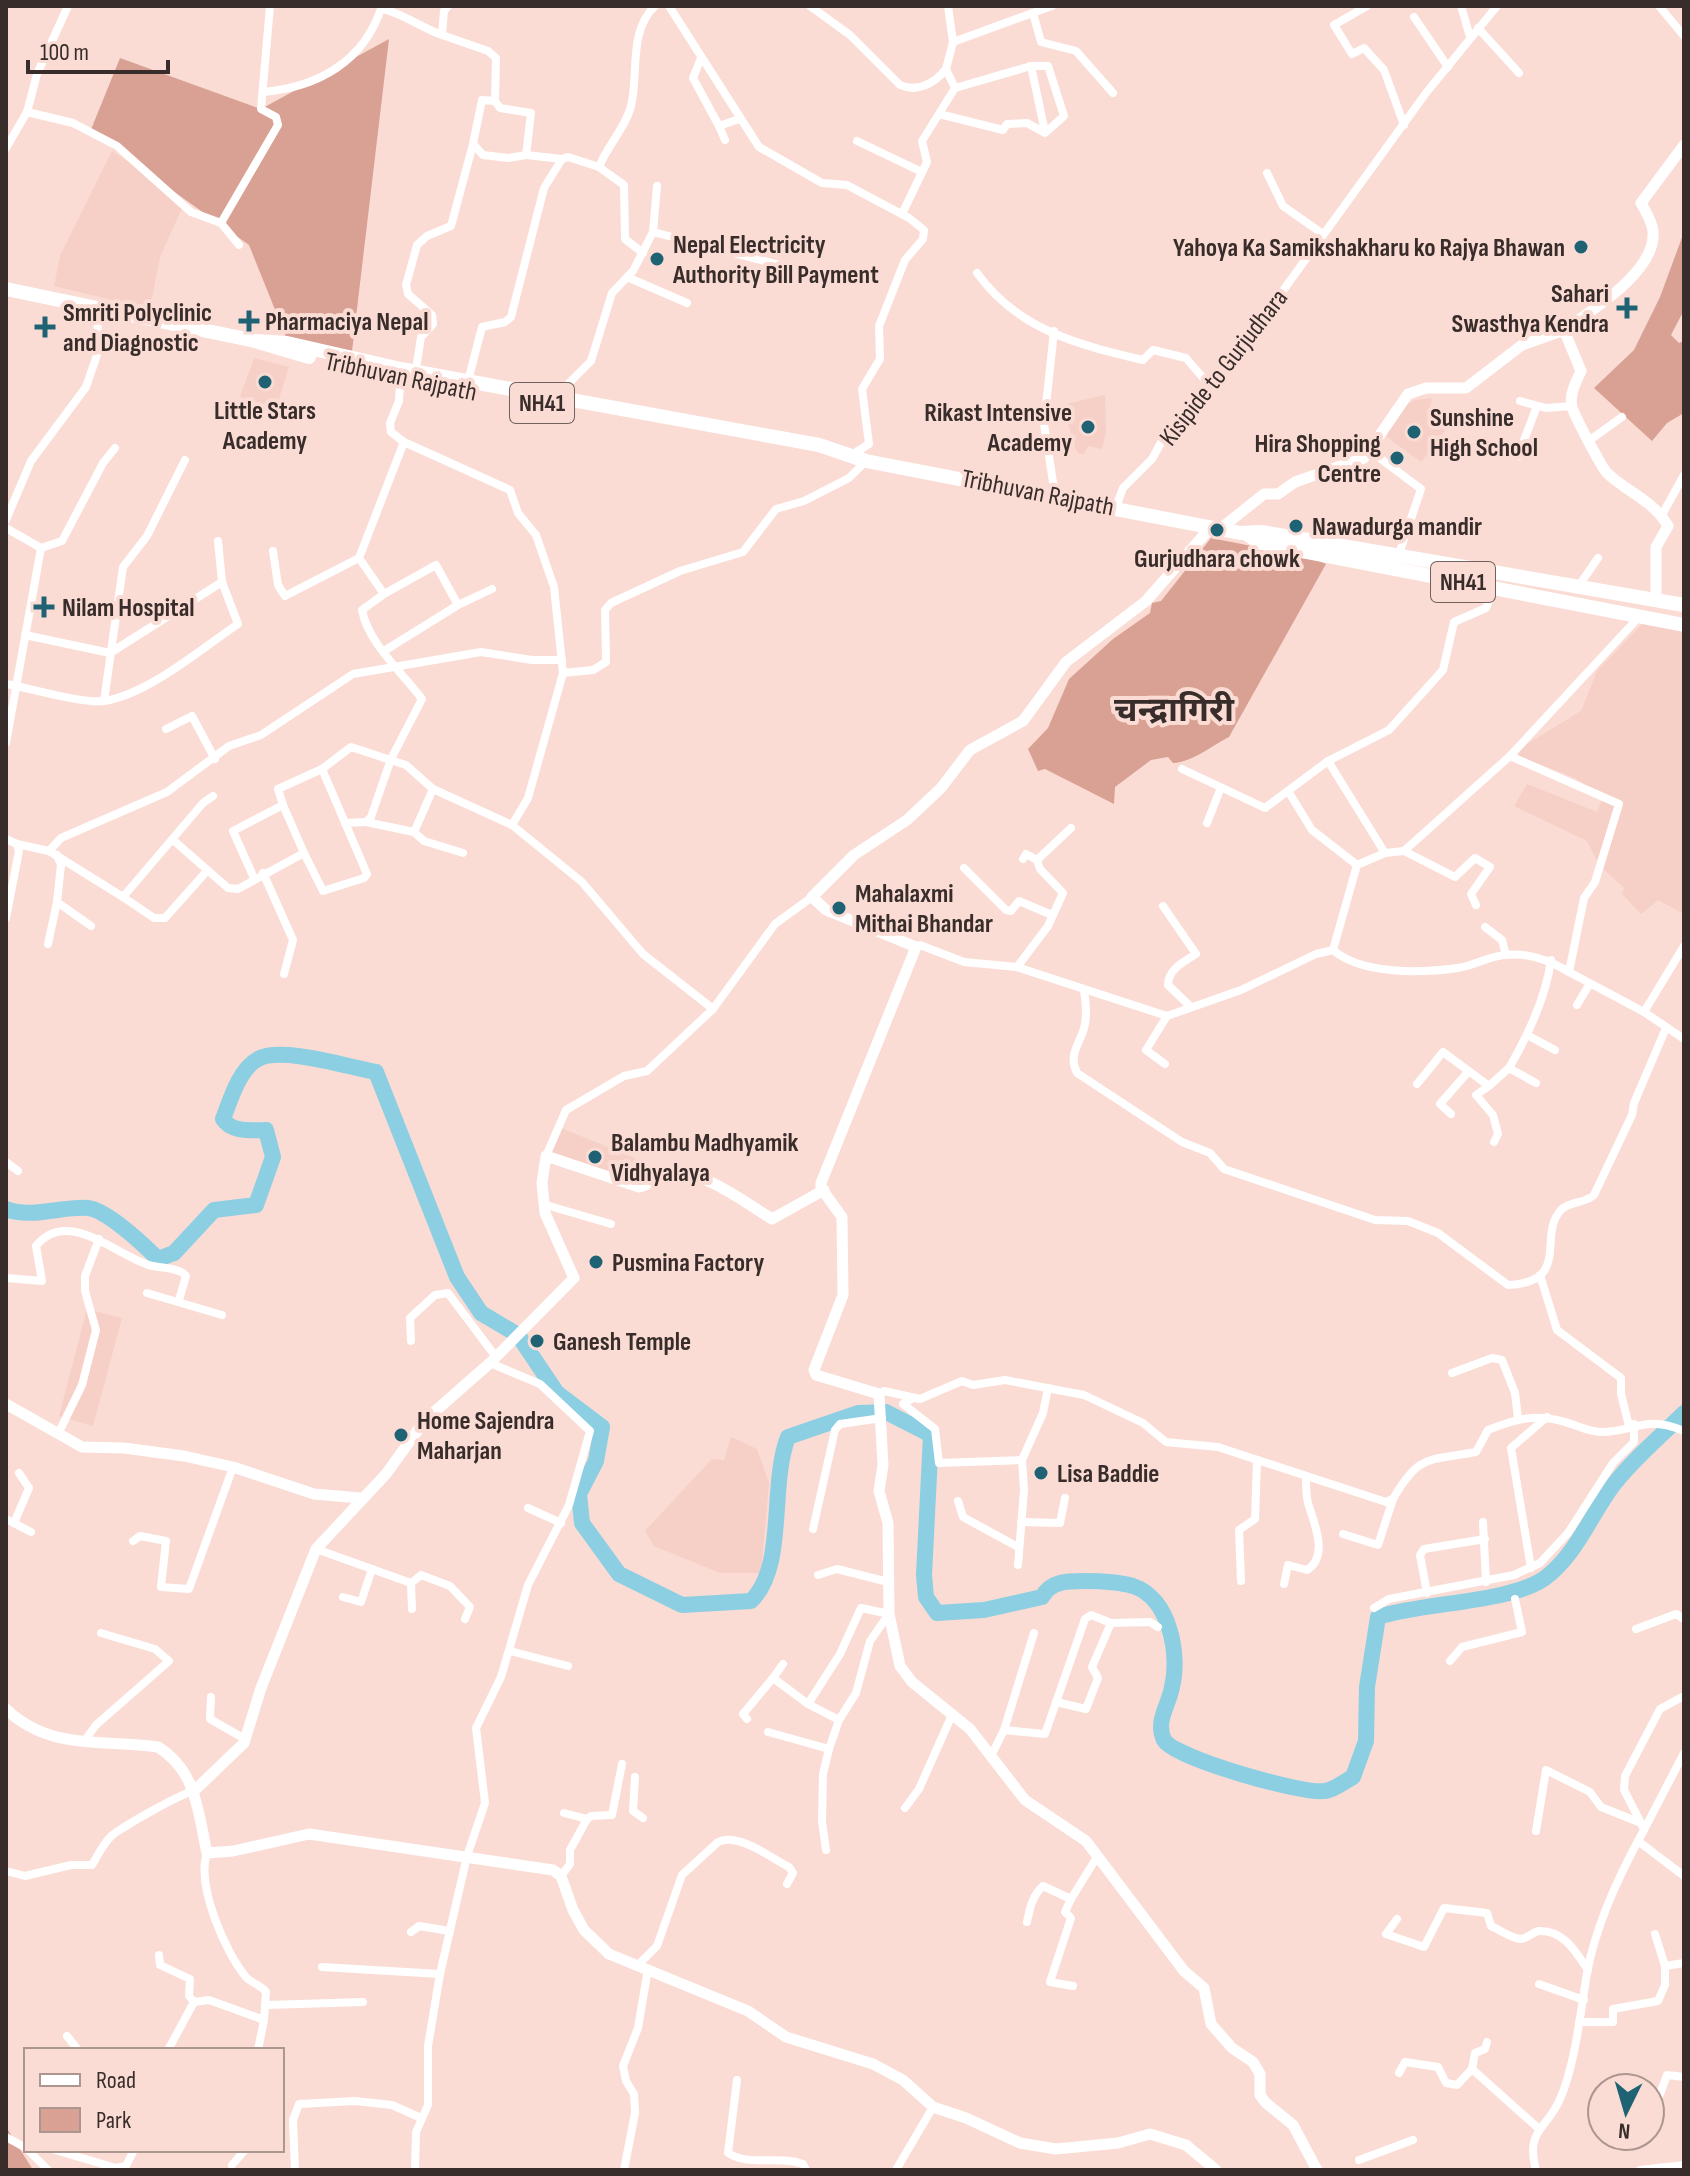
<svg xmlns="http://www.w3.org/2000/svg" width="1690" height="2176" font-family="'Sofia Sans Condensed','Noto Sans Devanagari',sans-serif">
	<style>
		.built { fill: #f6cfc6 }
		.green { fill: #d9a193 }
		.lines { fill: none; stroke-linecap: round; stroke-linejoin: round }
		.river { stroke: #8ccfe3; stroke-width: 16 }
		.minor { stroke: #fff; stroke-width: 8 }
		.tertiary { stroke: #fff; stroke-width: 11 }
		.trunk { stroke: #fff; stroke-width: 14 }
		.poi-dot { fill: #1e6274; stroke: #fadcd4; stroke-width: 3 }
		.labels { text-anchor: middle; stroke-width: 8; stroke-linejoin: round; paint-order: stroke }
		.shield { fill: #fadcd4; stroke: #72625d; stroke-width: 2 }
		.shield-label { font-size: 24px; font-weight: bold; fill: #382d2a }
		.poi-label { font-size: 26px; font-weight: bold; fill: #382d2a; stroke: #fadcd4; text-anchor: start }
		.street-label { font-size: 26px; fill: #382d2a; stroke: #fadcd4 }
		.district-label { font-size: 34px; font-weight: bold; fill: #382d2a; stroke: #fadcd4 }
	</style>
	<rect width="100%" height="100%" fill="#fadcd4"/>
	<!-- built -->
	<g class="built">
		<path d="M112,151L150,176L182,208L160,257L150,309L54,286L60,256Z"/>
		<path d="M254,358L289,367L276,408L240,397Z"/>
		<path d="M1105,395L1106,432L1102,449L1088,446L1083,455L1077,452L1062,405Z"/>
		<path d="M1432,398L1430,410L1447,415L1446,429L1421,462L1383,434L1399,408L1415,400Z"/>
		<path d="M1642,624L1684,632V914L1658,900L1641,914L1622,894L1624,888L1600,866L1587,841L1514,806L1527,784L1597,812L1603,797L1575,778L1519,756V749L1581,711L1597,671Z"/>
		<path d="M561,1128L647,1163L653,1173L652,1178L641,1185L549,1154Z"/>
		<path d="M87,1309L122,1318L93,1426L59,1416Z"/>
		<path d="M731,1437L757,1449L769,1483L761,1573H720L654,1546L645,1531L712,1459L724,1460Z"/>
	</g>
	<!-- green -->
	<g class="green">
		<path d="M389,39L352,351L286,337L249,245L90,132L120,58L261,109Z"/>
		<path d="M1684,232V310L1671,335L1679,343L1684,341V413L1667,423L1652,441L1594,388L1634,350L1660,297Z"/>
		<path d="M1211,538L1312,558L1326,564L1229,737C1211,746 1193,762 1173,763L1168,757L1151,760L1115,787L1114,804L1045,769L1038,771L1028,749L1048,728L1069,679L1113,639L1150,613L1152,603L1161,601Z"/>
		<path d="M6,2129L8,2130L33,2170H6Z"/>
	</g>
	<g class="lines">
		<!-- river -->
		<path class="river" d="M6,1209C31,1219 62,1206 88,1208C107,1210 144,1245 158,1259L174,1253L214,1210L256,1205L273,1157L266,1130C252,1130 232,1133 223,1119C230,1101 239,1069 258,1059C281,1046 348,1067 376,1072L457,1277L481,1313L518,1335L557,1393L602,1427L596,1461L579,1494L582,1523L619,1574L682,1605L751,1601C787,1566 769,1486 788,1437L858,1413L886,1412L931,1435L924,1575L926,1597L937,1613L984,1610L1042,1597C1051,1581 1067,1581 1084,1581C1098,1581 1119,1582 1133,1586C1170,1598 1180,1655 1172,1687C1169,1705 1155,1721 1164,1740C1174,1758 1304,1795 1325,1791C1334,1790 1345,1781 1353,1777L1366,1741L1367,1687L1378,1617C1424,1602 1510,1603 1545,1578C1575,1556 1590,1517 1611,1488C1631,1461 1660,1437 1684,1413"/>
		<!-- minor -->
		<g class="minor">
			<path d="M669,6L759,147L822,183L847,185L909,218L924,230L923,239L905,260L879,326L880,359L862,389L869,444L850,456"/>
			<path d="M810,6L850,35L900,85C917,93 935,83 946,69"/>
			<path d="M1367,6L1334,25L1352,54L1364,48L1384,70L1404,125"/>
			<path d="M1461,6L1470,37"/>
			<path d="M1659,6L1684,36"/>
			<path d="M382,9C398,11 424,29 442,35L444,11L448,6"/>
			<path d="M1033,13L1041,42L1076,51L1113,93"/>
			<path d="M1414,17L1448,67"/>
			<path d="M1478,28L1519,73"/>
			<path d="M442,35L488,51L496,58L495,101L500,108L531,113L526,155L562,159"/>
			<path d="M953,42L1052,6"/>
			<path d="M701,58L693,78L719,126L739,119"/>
			<path d="M1031,66L1045,132"/>
			<path d="M263,92C318,87 364,62 382,6"/>
			<path d="M27,112L73,123L117,146L191,212L221,223L239,245"/>
			<path d="M939,114L1003,130L1007,124L1027,123L1045,133L1064,116L1048,66H1031L955,88"/>
			<path d="M719,126L725,140"/>
			<path d="M857,141L922,172"/>
			<path d="M473,144L482,100L495,101"/>
			<path d="M6,148L27,112L37,74L68,6"/>
			<path d="M1267,173L1283,206L1323,234"/>
			<path d="M902,214L927,162L922,141L955,88L946,69L953,42L948,6"/>
			<path d="M221,223L278,125L276,117L261,109L270,6"/>
			<path d="M653,232L780,265"/>
			<path d="M643,253L625,239L624,185L599,167C607,146 626,127 631,106C639,75 628,31 655,6"/>
			<path d="M977,273C1018,330 1079,345 1143,360L1153,350L1186,358L1210,386"/>
			<path d="M627,277L687,303"/>
			<path d="M1054,331L1044,424L1055,495"/>
			<path d="M417,363L421,337L433,324L432,315L408,294L406,285L417,245L427,236L451,226L473,144L483,155L508,158L526,155"/>
			<path d="M468,381L482,327L505,322L511,317L544,188L562,159L568,157L599,167"/>
			<path d="M1520,401L1546,408L1572,406"/>
			<path d="M558,406L566,386L591,361L612,293L633,271L653,232L657,186"/>
			<path d="M1590,440L1622,417"/>
			<path d="M404,442L510,490L518,513L536,535L554,587L563,673L528,798L512,825"/>
			<path d="M1369,450L1421,489L1399,554"/>
			<path d="M1518,456L1537,406"/>
			<path d="M1116,507L1123,488L1152,459L1163,439L1245,343L1426,93L1497,6"/>
			<path d="M1662,515L1684,475"/>
			<path d="M6,520L31,461L86,387L97,355L98,308"/>
			<path d="M6,528L41,548L6,743"/>
			<path d="M41,548L62,541L103,463L115,448"/>
			<path d="M273,551L278,585L285,596L359,558"/>
			<path d="M1580,584L1598,558"/>
			<path d="M384,594L436,565L458,605"/>
			<path d="M25,635L110,653L222,582"/>
			<path d="M384,651L458,605L492,589"/>
			<path d="M563,673L593,670L606,662L605,610L611,603L680,571L743,552L776,509L804,501L849,478L866,461"/>
			<path d="M6,684C30,688 83,704 104,701C147,695 201,649 238,624L222,582L218,541"/>
			<path d="M104,701L123,567L147,536L185,460"/>
			<path d="M166,729L192,716L215,759"/>
			<path d="M1510,756L1619,804L1595,882L1584,898L1569,972L1644,1012L1684,1039"/>
			<path d="M1328,761L1385,853"/>
			<path d="M1182,769L1265,808L1328,761L1389,730L1443,670L1454,622L1486,608L1494,587"/>
			<path d="M433,789L414,832L424,841L463,853"/>
			<path d="M1288,791L1312,830L1357,865"/>
			<path d="M283,805L304,853"/>
			<path d="M366,822L414,832"/>
			<path d="M345,823L366,822L371,817L391,759L422,699C402,672 368,643 362,610L384,594L359,558L404,442L391,432L390,423L399,401L401,369"/>
			<path d="M1207,823L1220,790"/>
			<path d="M6,839L17,844L19,851L6,918"/>
			<path d="M173,840L228,888L238,889L304,853L323,891L364,878L367,874L322,769"/>
			<path d="M17,844L49,851L61,838L167,792L229,746L261,735L353,674L481,652L532,660H562"/>
			<path d="M49,851L123,897L203,803L213,796"/>
			<path d="M1404,851L1455,877L1475,858L1490,867L1471,894L1476,905"/>
			<path d="M57,855L61,865L57,902L91,926"/>
			<path d="M1023,859L1026,854L1037,860"/>
			<path d="M964,868L1006,910L1011,911L1019,901L1052,915"/>
			<path d="M263,873L293,940L284,974"/>
			<path d="M254,878L233,831L283,805L278,789L322,769L351,747L406,765L433,789L512,825L582,882L643,954L713,1009"/>
			<path d="M123,897L154,918H165L206,872"/>
			<path d="M1163,906L1196,954C1184,962 1168,969 1168,985L1191,1007"/>
			<path d="M1485,927L1502,940L1506,955"/>
			<path d="M48,944L57,902"/>
			<path d="M916,947L920,945L964,962L1017,967L1167,1016L1241,990L1316,954L1333,950L1357,865L1385,853L1404,851L1510,756L1639,617"/>
			<path d="M1333,950C1362,975 1422,973 1458,968C1474,966 1489,956 1505,955C1528,952 1551,961 1569,972"/>
			<path d="M1017,967L1048,926L1063,893L1040,869L1037,860L1071,828"/>
			<path d="M1084,991C1086,1002 1087,1012 1085,1024C1082,1042 1067,1053 1077,1073L1182,1142L1210,1153L1224,1169L1375,1220L1408,1221L1438,1233L1508,1285C1571,1282 1538,1237 1560,1211C1568,1201 1585,1204 1594,1195L1632,1115L1634,1103L1666,1028"/>
			<path d="M1577,1005L1589,985"/>
			<path d="M1644,1012L1684,946"/>
			<path d="M1527,1035L1555,1050"/>
			<path d="M1165,1064L1146,1050L1167,1016"/>
			<path d="M1509,1068C1527,1037 1546,997 1551,960"/>
			<path d="M1417,1084L1443,1052L1489,1086L1509,1068L1536,1083"/>
			<path d="M1489,1086L1476,1095L1493,1115L1498,1134L1494,1142"/>
			<path d="M1451,1114L1440,1104L1468,1072"/>
			<path d="M546,1156L566,1110L624,1076L647,1071L713,1009L775,924L812,897"/>
			<path d="M6,1162L18,1171"/>
			<path d="M546,1205L611,1224"/>
			<path d="M1540,1275L1557,1330L1621,1378V1394L1629,1426"/>
			<path d="M6,1278L42,1281L36,1246C67,1208 114,1253 146,1264C158,1269 172,1266 183,1273L186,1276L179,1300"/>
			<path d="M147,1293L222,1315"/>
			<path d="M411,1341L410,1318L435,1295L448,1293L496,1357"/>
			<path d="M1452,1373L1492,1358L1502,1360L1515,1393L1518,1418"/>
			<path d="M879,1394L884,1391L920,1399L962,1381L973,1385L1005,1380L1084,1395L1143,1423L1166,1442L1218,1447L1386,1502L1393,1499C1419,1454 1427,1461 1476,1452L1488,1430C1516,1419 1536,1413 1565,1422C1577,1425 1588,1432 1601,1432C1636,1432 1644,1414 1684,1431"/>
			<path d="M913,1398L903,1404L935,1429L939,1463L1022,1460"/>
			<path d="M59,1432L82,1385L96,1330L85,1291V1276L99,1239"/>
			<path d="M958,1501L963,1517L1018,1547"/>
			<path d="M528,1508L561,1523"/>
			<path d="M6,1519L31,1532"/>
			<path d="M1021,1522L1060,1523L1065,1498"/>
			<path d="M1483,1522L1486,1582"/>
			<path d="M14,1523L29,1488L19,1473"/>
			<path d="M813,1529L835,1430L840,1424L882,1418"/>
			<path d="M1343,1534L1378,1545L1393,1499"/>
			<path d="M133,1541L140,1536L166,1541L161,1587L189,1589L233,1467"/>
			<path d="M316,1549L411,1583L412,1609"/>
			<path d="M1018,1565L1024,1490L1022,1460L1043,1413L1048,1388"/>
			<path d="M1531,1568L1511,1448L1547,1417"/>
			<path d="M818,1575L837,1569L888,1582"/>
			<path d="M1241,1581L1239,1530L1255,1519L1257,1461"/>
			<path d="M411,1583L421,1575L450,1586L470,1607L465,1619"/>
			<path d="M1284,1584L1288,1565L1307,1570C1330,1556 1313,1521 1308,1503C1306,1495 1306,1485 1306,1476"/>
			<path d="M1427,1593L1420,1555L1424,1549L1485,1539"/>
			<path d="M343,1597L361,1602L372,1569"/>
			<path d="M1374,1608L1389,1599L1514,1575L1540,1563L1568,1533L1613,1463L1634,1442V1424"/>
			<path d="M1636,1629L1676,1614L1684,1619"/>
			<path d="M510,1651L568,1666"/>
			<path d="M1450,1661L1462,1647L1522,1632L1515,1599"/>
			<path d="M773,1678L783,1664"/>
			<path d="M211,1697L210,1719L245,1739"/>
			<path d="M1056,1702L1086,1709L1098,1678L1092,1667L1111,1623"/>
			<path d="M747,1719L743,1714L773,1678L808,1704"/>
			<path d="M1004,1730L1034,1633"/>
			<path d="M768,1732L829,1749"/>
			<path d="M85,1740L96,1725L169,1661L155,1649L101,1633"/>
			<path d="M992,1754L1004,1730L1045,1734L1085,1619L1091,1615L1111,1623L1150,1622L1158,1627"/>
			<path d="M635,1777L633,1811L643,1818"/>
			<path d="M905,1808L919,1789L952,1715"/>
			<path d="M564,1813L587,1819"/>
			<path d="M1641,1823L1624,1790L1625,1776L1660,1709L1684,1696"/>
			<path d="M1644,1830L1684,1753"/>
			<path d="M1638,1841L1684,1876"/>
			<path d="M826,1850L822,1821L823,1774L829,1749L839,1720L856,1693L870,1641L889,1614L861,1608L840,1654L808,1704L839,1720"/>
			<path d="M6,1871L25,1876L71,1865H92C98,1855 105,1840 115,1833C133,1821 175,1797 195,1790"/>
			<path d="M561,1876L570,1864V1850L587,1819L591,1816L612,1815L622,1764"/>
			<path d="M1071,1899L1065,1912L1071,1918L1050,1982L1073,1986"/>
			<path d="M1397,1919L1386,1934L1424,1947L1444,1908L1487,1913L1491,1926C1500,1930 1512,1939 1521,1939C1528,1938 1533,1932 1539,1931C1564,1930 1576,1952 1588,1970"/>
			<path d="M1027,1922C1030,1908 1032,1896 1043,1886L1071,1899L1097,1857"/>
			<path d="M411,1932L419,1926L450,1931"/>
			<path d="M1655,1934L1665,1966"/>
			<path d="M159,1955L160,1965L190,1979L189,1996L194,2002"/>
			<path d="M638,1965L657,1946L682,1875L718,1842C738,1832 771,1858 789,1867L793,1873L787,1884"/>
			<path d="M322,1967L440,1974"/>
			<path d="M1539,1984L1584,2000"/>
			<path d="M267,2005L363,2002"/>
			<path d="M1579,2022H1613V2009L1658,2001L1665,1985V1966L1684,1963"/>
			<path d="M67,2036L78,2050"/>
			<path d="M168,2050L194,2002L209,2000L264,2020L266,1992C260,1984 252,1984 246,1977C225,1952 196,1885 207,1853"/>
			<path d="M258,2050L264,2020"/>
			<path d="M1472,2069L1475,2053L1485,2049L1487,2042"/>
			<path d="M1399,2073L1405,2062L1438,2067L1446,2083L1457,2085L1472,2069L1538,2128"/>
			<path d="M737,2080L728,2153C750,2167 778,2155 803,2164L806,2170"/>
			<path d="M1660,2094L1667,2075L1684,2077"/>
			<path d="M6,2137L26,2148"/>
			<path d="M28,2150L48,2170"/>
			<path d="M55,2150L116,2168L126,2166L134,2150"/>
			<path d="M1359,2160L1413,2140"/>
			<path d="M232,2165L245,2150"/>
			<path d="M295,2170L293,2120L299,2104L355,2101L392,2105L421,2118"/>
			<path d="M415,2170L416,2132L428,2105V2046L440,1974L467,1856L485,1803L476,1728L501,1677L528,1585L569,1505L590,1431L540,1384L490,1363"/>
			<path d="M624,2170L635,2113L634,2094L626,2081L623,2066L638,2028L648,1969"/>
			<path d="M896,2170L933,2107"/>
			<path d="M1536,2170C1525,2129 1547,2130 1560,2099C1575,2066 1581,2009 1587,1973C1596,1924 1620,1873 1644,1830L1641,1823L1601,1807L1590,1792L1546,1770L1536,1831"/>
			<path d="M1640,2170L1684,2165"/>
		</g>
		<!-- tertiary -->
		<g class="tertiary">
			<path d="M1211,527L1146,601L1066,662L1023,721L970,750L941,788L907,820L854,855L812,897L826,910L916,947L821,1183V1188L842,1217L843,1295L814,1370L816,1375L879,1394L883,1465L879,1491L888,1523L889,1614L900,1666L912,1682L970,1729L1025,1800L1086,1841L1184,1971L1204,1988L1211,2024L1232,2048L1253,2062L1260,2074V2095L1266,2103L1293,2125L1317,2170"/>
			<path d="M1220,529L1264,494H1278L1295,482L1364,458L1408,394L1426,388H1466L1522,345L1564,330"/>
			<path d="M1656,600V547L1668,526C1654,501 1627,492 1607,473C1602,468 1574,415 1572,407C1569,394 1576,382 1581,371L1564,330C1592,310 1657,271 1653,231C1652,221 1646,212 1641,203L1684,145"/>
			<path d="M6,1404L82,1447L124,1448L184,1456L233,1467L314,1494L360,1498"/>
			<path d="M6,1709C50,1751 102,1739 158,1747C197,1771 198,1813 207,1853L233,1851L309,1834L553,1870L561,1876L573,1910L584,1930L609,1954L748,2011L786,2037L873,2064L903,2080L933,2107L966,2118L1020,2143L1056,2149L1118,2143L1150,2134L1186,2145L1216,2170"/>
			<path d="M195,1790L244,1743L261,1688L316,1549L386,1474L425,1420L490,1363L574,1278L545,1213L542,1183L546,1156L639,1187C651,1185 655,1176 665,1173C697,1165 747,1204 772,1219L824,1190"/>
		</g>
		<!-- trunk -->
		<g class="trunk">
			<path d="M6,289L255,341L309,357"/>
			<path d="M255,341L287,343L401,369L819,445L866,461L1240,533L1262,532L1684,605"/>
			<path d="M1245,533L1260,543L1684,625"/>
		</g>
	</g>
	<!-- markers -->
	<g class="poi-dot">
		<circle cx="1581" cy="247" r="8"/>
		<circle cx="657" cy="259" r="8"/>
		<path d="M1623 296h8v8h8v8h-8v8h-8v-8h-8v-8h8z"/>
		<path d="M245 309h8v8h8v8h-8v8h-8v-8h-8v-8h8z"/>
		<path d="M41 315h8v8h8v8h-8v8h-8v-8h-8v-8h8z"/>
		<circle cx="265" cy="382" r="8"/>
		<circle cx="1088" cy="427" r="8"/>
		<circle cx="1414" cy="432" r="8"/>
		<circle cx="1397" cy="458" r="8"/>
		<circle cx="1296" cy="526" r="8"/>
		<circle cx="1217" cy="530" r="8"/>
		<path d="M40 595h8v8h8v8h-8v8h-8v-8h-8v-8h8z"/>
		<circle cx="839" cy="908" r="8"/>
		<circle cx="595" cy="1157" r="8"/>
		<circle cx="596" cy="1262" r="8"/>
		<circle cx="537" cy="1341" r="8"/>
		<circle cx="401" cy="1435" r="8"/>
		<circle cx="1041" cy="1473" r="8"/>
	</g>
	<g class="labels">
		<!-- shield labels -->
		<g class="shield">
			<rect x="510" y="383" width="64" height="40" rx="6"/>
			<rect x="1431" y="562" width="64" height="40" rx="6"/>
		</g>
		<g class="shield-label">
			<text x="542" y="411">NH41</text>
			<text x="1463" y="590">NH41</text>
		</g>
		<!-- poi labels -->
		<g class="poi-label">
			<text x="673" y="253">Nepal Electricity<tspan x="673" dy="30">Authority Bill Payment</tspan></text>
			<text x="1565" y="256" text-anchor="end">Yahoya Ka Samikshakharu ko Rajya Bhawan</text>
			<text x="1609" y="302" text-anchor="end">Sahari<tspan x="1609" dy="30">Swasthya Kendra</tspan></text>
			<text x="63" y="321">Smriti Polyclinic<tspan x="63" dy="30">and Diagnostic</tspan></text>
			<text x="265" y="330">Pharmaciya Nepal</text>
			<text x="265" y="419" text-anchor="middle">Little Stars<tspan x="265" dy="30">Academy</tspan></text>
			<text x="1072" y="421" text-anchor="end">Rikast Intensive<tspan x="1072" dy="30">Academy</tspan></text>
			<text x="1430" y="426">Sunshine<tspan x="1430" dy="30">High School</tspan></text>
			<text x="1381" y="452" text-anchor="end">Hira Shopping<tspan x="1381" dy="30">Centre</tspan></text>
			<text x="1312" y="535">Nawadurga mandir</text>
			<text x="1217" y="567" text-anchor="middle">Gurjudhara chowk</text>
			<text x="62" y="616">Nilam Hospital</text>
			<text x="855" y="902">Mahalaxmi<tspan x="855" dy="30">Mithai Bhandar</tspan></text>
			<text x="611" y="1151">Balambu Madhyamik<tspan x="611" dy="30">Vidhyalaya</tspan></text>
			<text x="612" y="1271">Pusmina Factory</text>
			<text x="553" y="1350">Ganesh Temple</text>
			<text x="417" y="1429">Home Sajendra<tspan x="417" dy="30">Maharjan</tspan></text>
			<text x="1057" y="1482">Lisa Baddie</text>
		</g>
		<!-- street labels -->
		<g class="street-label">
			<text transform="translate(1223 367) rotate(-52)" y="9">Kisipide to Gurjudhara</text>
			<text transform="translate(401 376) rotate(12)" y="9">Tribhuvan Rajpath</text>
			<text transform="translate(1038 492) rotate(11)" y="9">Tribhuvan Rajpath</text>
		</g>
		<!-- district labels -->
		<g class="district-label">
			<text x="1174" y="721">चन्द्रागिरी</text>
		</g>
	</g>
	<!-- border -->
	<rect width="1690" height="2176" fill="none" stroke="#382d2a" stroke-width="16"/>
	<!-- legend -->
	<rect x="24" y="2048" width="260" height="104" fill="#fadcd4" stroke="#ac9690" stroke-width="2"/>
	<rect x="40" y="2074" width="40" height="12" fill="#ffffff" stroke="#ac9690" stroke-width="2"/>
	<text x="96" y="2088" font-size="24" fill="#382d2a">Road</text>
	<rect x="40" y="2108" width="40" height="24" fill="#d9a193" stroke="#ac9690" stroke-width="2"/>
	<text x="96" y="2128" font-size="24" fill="#382d2a">Park</text>
	<!-- north arrow -->
	<g transform="translate(1626 2112) rotate(185)"><circle r="38" fill="#fadcd4" stroke="#ac9690" stroke-width="2"/>
	<path d="M0-6L14 30L0 20L-14 30Z" fill="#1e6274"/>
	<text y="-12" font-size="22" font-weight="bold" text-anchor="middle" fill="#382d2a">N</text>
	</g>
	<!-- scale -->
	<path d="M28 60v12h140v-12" fill="none" stroke="#382d2a" stroke-width="4"/>
	<text x="40" y="60" font-size="24" fill="#382d2a" stroke="#fadcd4" stroke-width="6" paint-order="stroke">100 m</text>
</svg>
